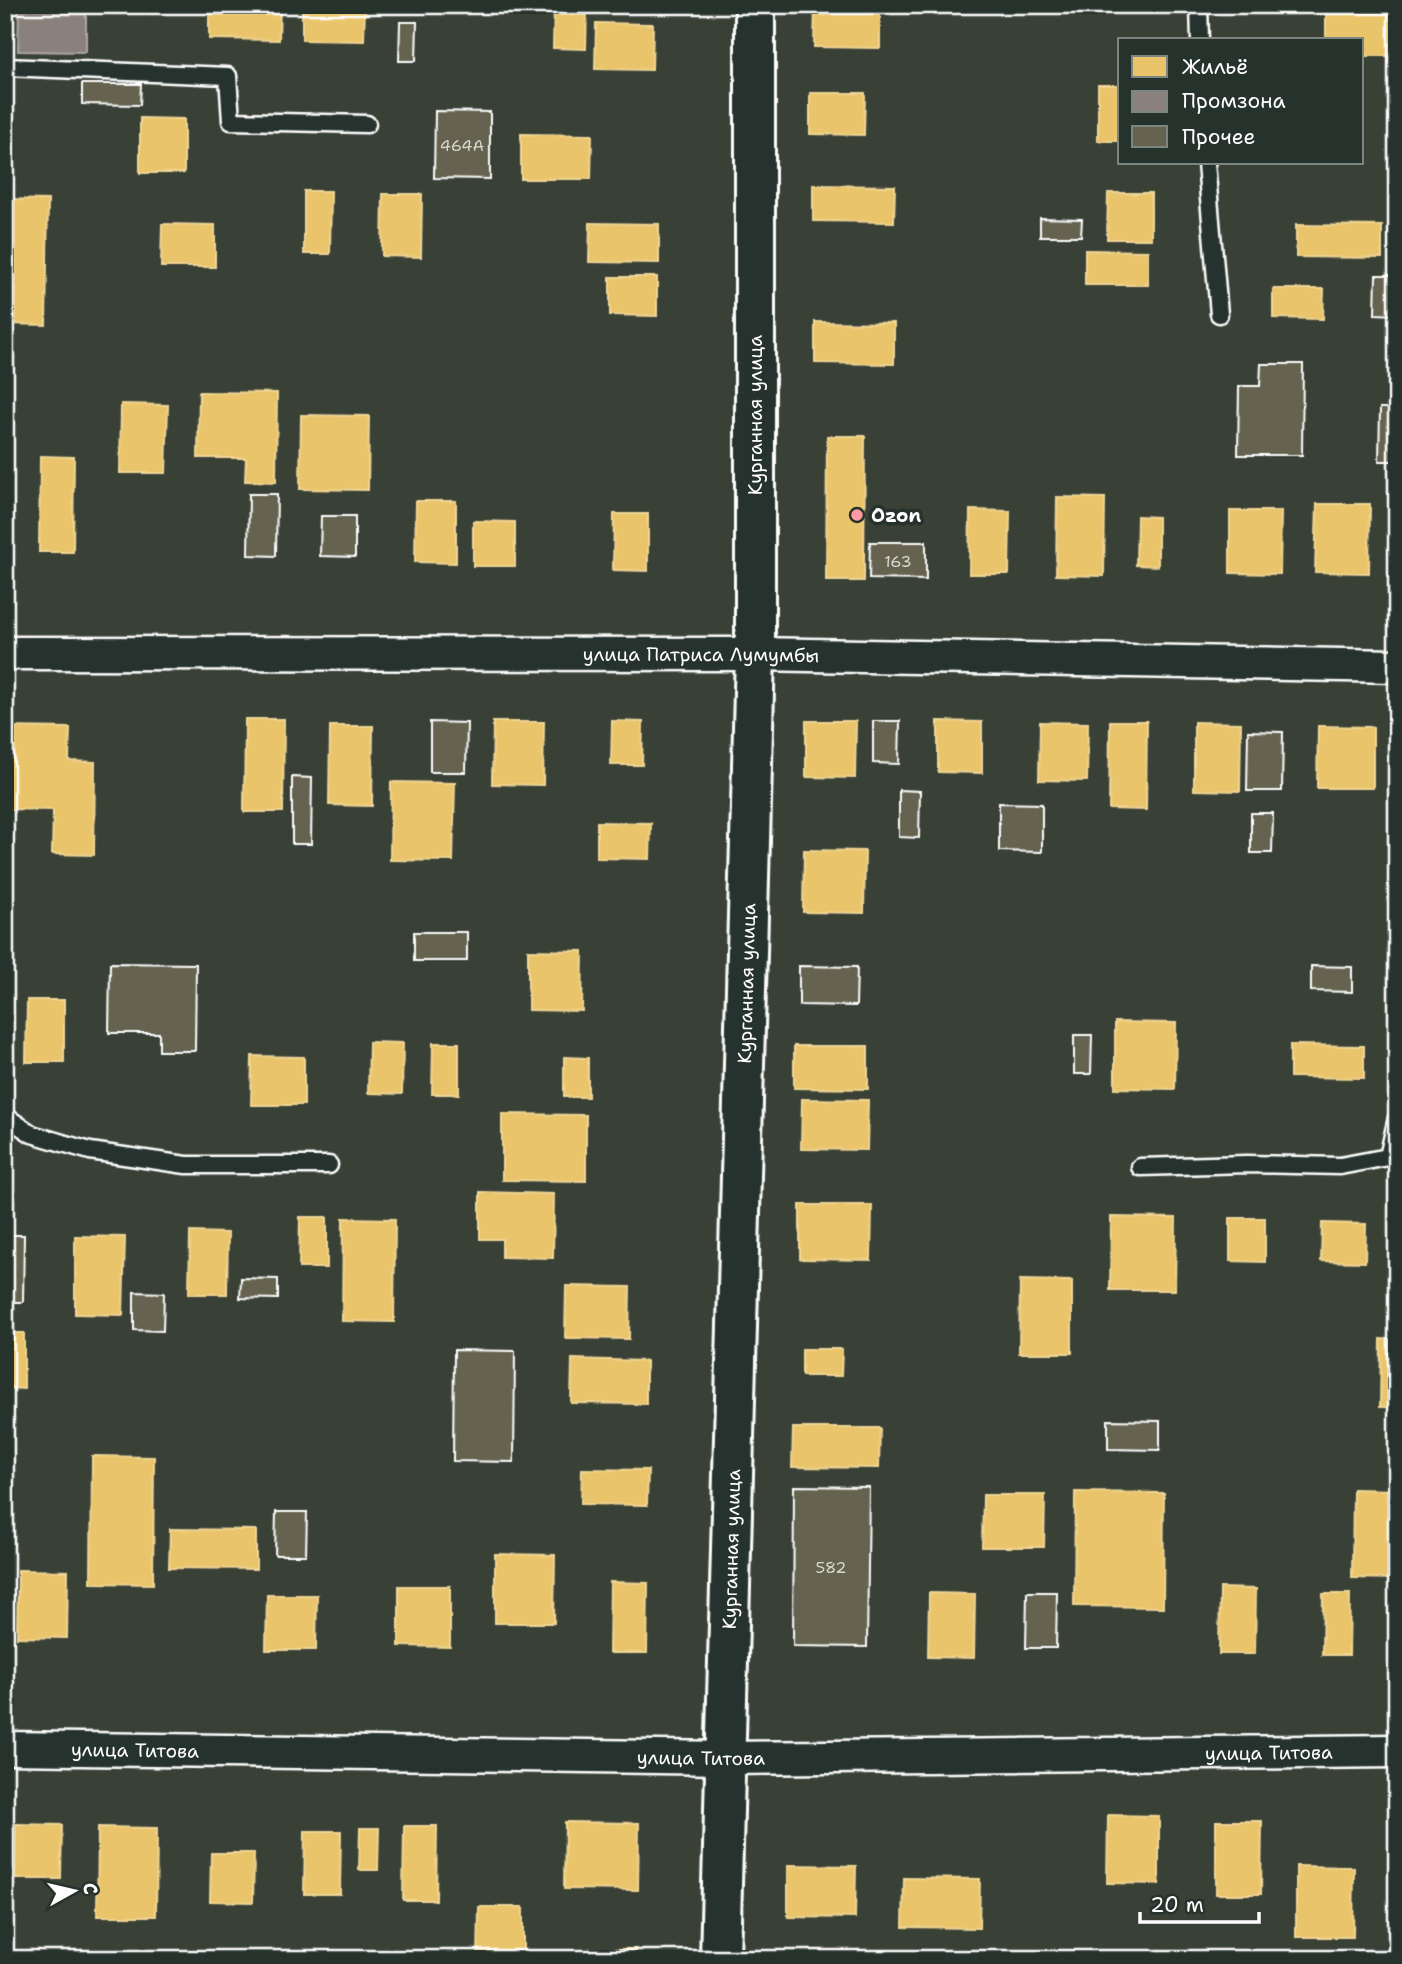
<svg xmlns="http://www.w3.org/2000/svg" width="1402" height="1964" font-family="'Shantell Sans',sans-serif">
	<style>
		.homes { fill: #e9c46a; stroke: #f0d697; stroke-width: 2 }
		.industry { fill: #8a817c; stroke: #ada7a3; stroke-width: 2 }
		.building { fill: #65634f; stroke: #fff; stroke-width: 2 }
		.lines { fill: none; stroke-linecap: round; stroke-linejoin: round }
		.lane-casing { stroke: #fff; stroke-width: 21 }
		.street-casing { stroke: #fff; stroke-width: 37 }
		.secondary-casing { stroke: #fff; stroke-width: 44 }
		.lane { stroke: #26332d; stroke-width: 16 }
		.street { stroke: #26332d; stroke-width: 32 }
		.secondary { stroke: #26332d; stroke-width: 38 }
		.poi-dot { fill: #ff9aa2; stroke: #26332d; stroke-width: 2.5 }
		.labels { text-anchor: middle; stroke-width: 7; stroke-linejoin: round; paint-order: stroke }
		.number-label { font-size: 16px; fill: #d8d8d3 }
		.street-label { font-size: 19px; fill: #fff; stroke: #26332d }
		.poi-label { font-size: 19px; font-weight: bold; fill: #fff; stroke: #26332d; text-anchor: start }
	</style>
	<rect width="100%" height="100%" fill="#394137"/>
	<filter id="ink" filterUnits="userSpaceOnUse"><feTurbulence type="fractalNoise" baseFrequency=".0143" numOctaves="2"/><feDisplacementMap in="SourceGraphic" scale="14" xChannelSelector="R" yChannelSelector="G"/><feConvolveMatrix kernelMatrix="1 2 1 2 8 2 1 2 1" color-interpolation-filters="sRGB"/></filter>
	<g filter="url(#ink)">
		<!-- homes -->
		<g class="homes">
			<path d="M209,5H280L279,40L209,39Z"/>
			<path d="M302,5H365L364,41L302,40Z"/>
			<path d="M554,5H587L586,49L553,48Z"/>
			<path d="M815,5H880V48L814,47Z"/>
			<path d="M1326,5H1397V56H1362V40H1326Z"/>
			<path d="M596,23L653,24L652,70L595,69Z"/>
			<rect x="1098" y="85" width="22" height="56"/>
			<path d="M810,93H865L864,135L810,134Z"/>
			<path d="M140,118L184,119V173H140Z"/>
			<path d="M521,134L592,135L591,179H521Z"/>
			<path d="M813,185L895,186L894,222L813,221Z"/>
			<path d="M304,191H331L330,254H304Z"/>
			<path d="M1108,193H1151V239H1107Z"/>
			<path d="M383,194H422L421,257L382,256Z"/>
			<path d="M5,199L48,200L46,325L5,324Z"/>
			<path d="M590,223L659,224V263L589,262Z"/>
			<path d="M162,224L215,225V267H161Z"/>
			<path d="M1296,225L1382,226V258L1296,257Z"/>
			<path d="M1085,250L1148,251V285H1085Z"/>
			<path d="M610,277H657V316L610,315Z"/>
			<path d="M1273,289H1324L1323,319L1273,318Z"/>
			<path d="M815,322L894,323V364L815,363Z"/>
			<path d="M199,392L277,393L276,482L245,481L246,458H198Z"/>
			<path d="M121,404L168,405L166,473H120Z"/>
			<path d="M301,415L369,416L368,490L300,489Z"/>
			<path d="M827,436H865L864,581H826Z"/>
			<path d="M40,456L74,457L73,552H39Z"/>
			<path d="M1057,497L1105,498L1104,576L1056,575Z"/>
			<path d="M416,501H456V563L415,562Z"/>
			<path d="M1317,504H1370L1369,573L1315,572Z"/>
			<path d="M970,510L1010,511L1009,574H969Z"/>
			<path d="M1230,511H1281L1280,574L1230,573Z"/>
			<path d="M614,514H648V571L613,570Z"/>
			<path d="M1137,516L1158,517V566L1136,565Z"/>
			<path d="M473,521L515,522V566H473Z"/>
			<path d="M245,719H284L283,812H244Z"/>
			<path d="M612,721L643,722L642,765H611Z"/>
			<path d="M806,721H856L855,778L806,777Z"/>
			<path d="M938,721L982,722V773L938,772Z"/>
			<path d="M1110,721H1147L1146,810L1109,809Z"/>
			<path d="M493,722H544L543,785L492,784Z"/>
			<path d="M1040,722L1088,723L1087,781L1039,780Z"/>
			<path d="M1194,722L1241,723L1240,791L1194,790Z"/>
			<path d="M330,726H373L372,806L329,805Z"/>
			<path d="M1318,726L1373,727V788H1317Z"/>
			<path d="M5,727L70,728L69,761L95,762L94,855L52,854L53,810L5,809Z"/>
			<path d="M391,782L455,783L453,861L390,860Z"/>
			<path d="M597,822L651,823L650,859L597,858Z"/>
			<path d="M804,850L865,851L864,913L803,912Z"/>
			<path d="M528,950L583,951L582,1011L528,1010Z"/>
			<path d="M27,1000H64V1062H26Z"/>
			<path d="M1115,1022L1176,1023L1175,1089L1115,1088Z"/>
			<path d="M369,1042L403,1043L402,1094L368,1093Z"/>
			<path d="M433,1043H459V1094H432Z"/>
			<path d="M1290,1045L1364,1046V1078L1290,1077Z"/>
			<path d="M794,1046H868V1089L794,1088Z"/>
			<path d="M252,1056L304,1057V1105H251Z"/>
			<path d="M564,1057L588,1058V1097H564Z"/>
			<path d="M802,1099L868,1100L867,1150L801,1149Z"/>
			<path d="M502,1114L586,1115V1181L502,1180Z"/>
			<path d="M480,1192L554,1194L553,1258L502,1257V1239H480Z"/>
			<path d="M800,1205H872L871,1260L800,1259Z"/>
			<path d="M300,1217H327V1268H299Z"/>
			<path d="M1111,1217L1176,1218L1175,1290H1110Z"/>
			<path d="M343,1218L395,1219L394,1322L342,1321Z"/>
			<path d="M1230,1218H1265V1262L1230,1261Z"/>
			<path d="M1322,1223L1366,1224L1365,1262L1321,1261Z"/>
			<path d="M190,1232L228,1233L227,1294H189Z"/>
			<path d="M75,1236L125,1237L123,1315L75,1314Z"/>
			<path d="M1020,1280L1072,1281V1353H1019Z"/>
			<path d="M566,1286L630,1287L629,1339L565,1338Z"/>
			<path d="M5,1333H24V1389L5,1388Z"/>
			<path d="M1381,1339L1397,1340V1407H1380Z"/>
			<path d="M802,1349H842L841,1376H802Z"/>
			<path d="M572,1359L646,1361V1404L571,1403Z"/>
			<path d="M793,1428H880L879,1468L792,1467Z"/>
			<path d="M92,1456L154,1457L153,1584L91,1583Z"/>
			<path d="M582,1469L648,1470L647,1505L581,1504Z"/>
			<path d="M1353,1489L1397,1490V1579L1352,1578Z"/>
			<path d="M1075,1492L1164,1493L1163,1607L1074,1606Z"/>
			<path d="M983,1495H1045L1044,1547H982Z"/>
			<path d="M170,1529L256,1530V1569L169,1568Z"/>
			<path d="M495,1554L555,1555L554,1623H495Z"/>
			<path d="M18,1570L68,1571L67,1638L17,1637Z"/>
			<path d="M610,1582L648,1583L647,1653H609Z"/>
			<path d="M399,1586H450V1647L399,1646Z"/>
			<path d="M1220,1588L1256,1589L1255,1654H1219Z"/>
			<path d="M929,1593L975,1594L974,1658L928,1657Z"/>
			<path d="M1323,1594H1350L1349,1655H1322Z"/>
			<path d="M267,1595H317L316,1650H266Z"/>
			<path d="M1108,1815L1159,1816V1884L1107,1883Z"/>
			<path d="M1216,1821H1262L1261,1894H1216Z"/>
			<path d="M565,1822L639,1823L638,1890L564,1889Z"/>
			<path d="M16,1824L62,1825L61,1879H15Z"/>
			<path d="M404,1826H437L436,1900H403Z"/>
			<path d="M98,1827L157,1828L156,1916H97Z"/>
			<path d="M360,1828H379L378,1870H359Z"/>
			<path d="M305,1831H341L340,1894H304Z"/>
			<path d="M211,1853H254L253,1902L210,1901Z"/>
			<path d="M788,1865L856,1866L855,1918L788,1917Z"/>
			<path d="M1296,1866L1354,1867L1353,1937H1296Z"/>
			<path d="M904,1878L980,1879L979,1928L903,1927Z"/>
			<path d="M479,1907H523V1959H478Z"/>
			<path d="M5,1928H12L11,1959H5Z"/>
			<path d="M589,1949H636V1959H588Z"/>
		</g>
		<!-- industry -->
		<path class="industry" d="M19,5H86V52L18,51Z"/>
		<!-- building -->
		<g class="building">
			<path d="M400,22H417L416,61H399Z"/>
			<path d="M82,84H141L140,105L82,104Z"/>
			<path d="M435,111L490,112V179L434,178Z"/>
			<path d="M1040,218L1082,219L1081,236H1040Z"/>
			<path d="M1376,275H1397V315L1375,314Z"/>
			<path d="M1261,364H1303L1302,455H1238L1239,386H1260Z"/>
			<path d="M1380,408H1397V461H1379Z"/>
			<path d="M249,494H277L276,556L248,555Z"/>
			<path d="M321,516H355V557L320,556Z"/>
			<path d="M870,542H926V580L869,579Z"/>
			<path d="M873,721H900L899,764L873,763Z"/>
			<path d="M430,722L467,723L466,772H430Z"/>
			<path d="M1248,731L1283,732L1282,791H1247Z"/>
			<path d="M292,777L312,778L311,844H292Z"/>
			<path d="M899,790L920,791L919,838L899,837Z"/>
			<path d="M999,803L1042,804V852L999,851Z"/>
			<path d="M1251,813H1273L1272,853H1251Z"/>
			<rect x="414" y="932" width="53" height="29"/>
			<path d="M110,963L196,964L195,1051H159V1033H109Z"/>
			<path d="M799,966L857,967L856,1006L799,1005Z"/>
			<path d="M1311,966L1352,967V992L1311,991Z"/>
			<path d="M1074,1035H1092L1091,1074H1074Z"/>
			<path d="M5,1235H24L23,1302H5Z"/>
			<path d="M241,1278L278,1279V1299L240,1298Z"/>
			<path d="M134,1292L164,1293L163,1331L134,1330Z"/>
			<path d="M454,1350L515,1351L514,1462L453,1461Z"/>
			<path d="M1108,1420L1160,1421V1450L1108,1449Z"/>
			<path d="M794,1486L869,1487L867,1647L793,1646Z"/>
			<path d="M276,1512H307L306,1555H275Z"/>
			<path d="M1027,1592H1057L1056,1648H1026Z"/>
		</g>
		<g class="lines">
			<!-- lane casing -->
			<g class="lane-casing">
				<g id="lane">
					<path d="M1199,5L1200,40"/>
					<path d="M5,67L228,76L231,121L367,124"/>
					<path d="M1206,163L1219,314"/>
					<path d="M5,1116L32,1134L90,1151L186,1165H329"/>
					<path d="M1140,1167L1247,1164L1340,1166L1388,1157L1397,1118"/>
				</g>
			</g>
			<!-- street casing -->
			<g class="street-casing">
				<g id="street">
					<path id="s1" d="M5,653L755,654L1397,666"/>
					<path id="s2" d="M5,1748L727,1758L1397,1751"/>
				</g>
			</g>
			<!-- secondary casing -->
			<g class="secondary-casing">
				<g id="secondary">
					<path id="s3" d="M720,1959L755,654V5"/>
				</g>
			</g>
			<!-- lane -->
			<use href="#lane" class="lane"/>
			<!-- street -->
			<use href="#street" class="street"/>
			<!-- secondary -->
			<use href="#secondary" class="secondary"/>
		</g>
	</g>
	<!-- markers -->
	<circle class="poi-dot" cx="857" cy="515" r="7"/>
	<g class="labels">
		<!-- number labels -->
		<g class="number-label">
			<text x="462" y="151">464А</text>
			<text x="898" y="567">163</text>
			<text x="831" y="1573">582</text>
		</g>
		<!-- street labels -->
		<g class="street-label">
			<text transform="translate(755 415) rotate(-90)" y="7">Курганная улица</text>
			<text dy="7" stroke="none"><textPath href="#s1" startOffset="696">улица Патриса Лумумбы</textPath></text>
			<text dy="7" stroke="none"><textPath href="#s3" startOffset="976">Курганная улица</textPath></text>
			<text dy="7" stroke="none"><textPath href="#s3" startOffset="410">Курганная улица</textPath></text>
			<text dy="7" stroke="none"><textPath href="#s2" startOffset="130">улица Титова</textPath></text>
			<text dy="7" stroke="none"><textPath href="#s2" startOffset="1264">улица Титова</textPath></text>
			<text dy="7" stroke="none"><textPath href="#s2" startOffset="696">улица Титова</textPath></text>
		</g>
		<!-- poi labels -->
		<g class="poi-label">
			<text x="871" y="522">Ozon</text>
		</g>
	</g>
	<!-- margin -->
	<rect width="1402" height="1964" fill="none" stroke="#26332d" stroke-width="28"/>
	<rect x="14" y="14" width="1374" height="1936" fill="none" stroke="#fff" stroke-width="2.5" filter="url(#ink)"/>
	<!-- legend -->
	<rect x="1118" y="38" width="245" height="126" fill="#26332d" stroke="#7d8581" stroke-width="2"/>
	<rect x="1132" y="56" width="35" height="21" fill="#e9c46a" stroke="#7d8581" stroke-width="2"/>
	<text x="1182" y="74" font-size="21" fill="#ffffff">Жильё</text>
	<rect x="1132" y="91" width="35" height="21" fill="#8a817c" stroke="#7d8581" stroke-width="2"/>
	<text x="1182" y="108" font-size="21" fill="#ffffff">Промзона</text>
	<rect x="1132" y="126" width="35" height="21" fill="#65634f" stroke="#7d8581" stroke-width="2"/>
	<text x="1182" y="144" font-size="21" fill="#ffffff">Прочее</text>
	<!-- north arrow -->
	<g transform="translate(74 1891) rotate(82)" stroke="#26332d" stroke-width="5" paint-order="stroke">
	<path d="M0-5L12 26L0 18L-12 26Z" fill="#ffffff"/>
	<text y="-10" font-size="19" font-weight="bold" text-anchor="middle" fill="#ffffff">С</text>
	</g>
	<!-- scale -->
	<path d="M1140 1912v10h119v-10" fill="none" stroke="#ffffff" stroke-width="3.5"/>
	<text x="1150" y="1912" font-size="21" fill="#ffffff" stroke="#26332d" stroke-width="5" paint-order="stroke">20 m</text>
</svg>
